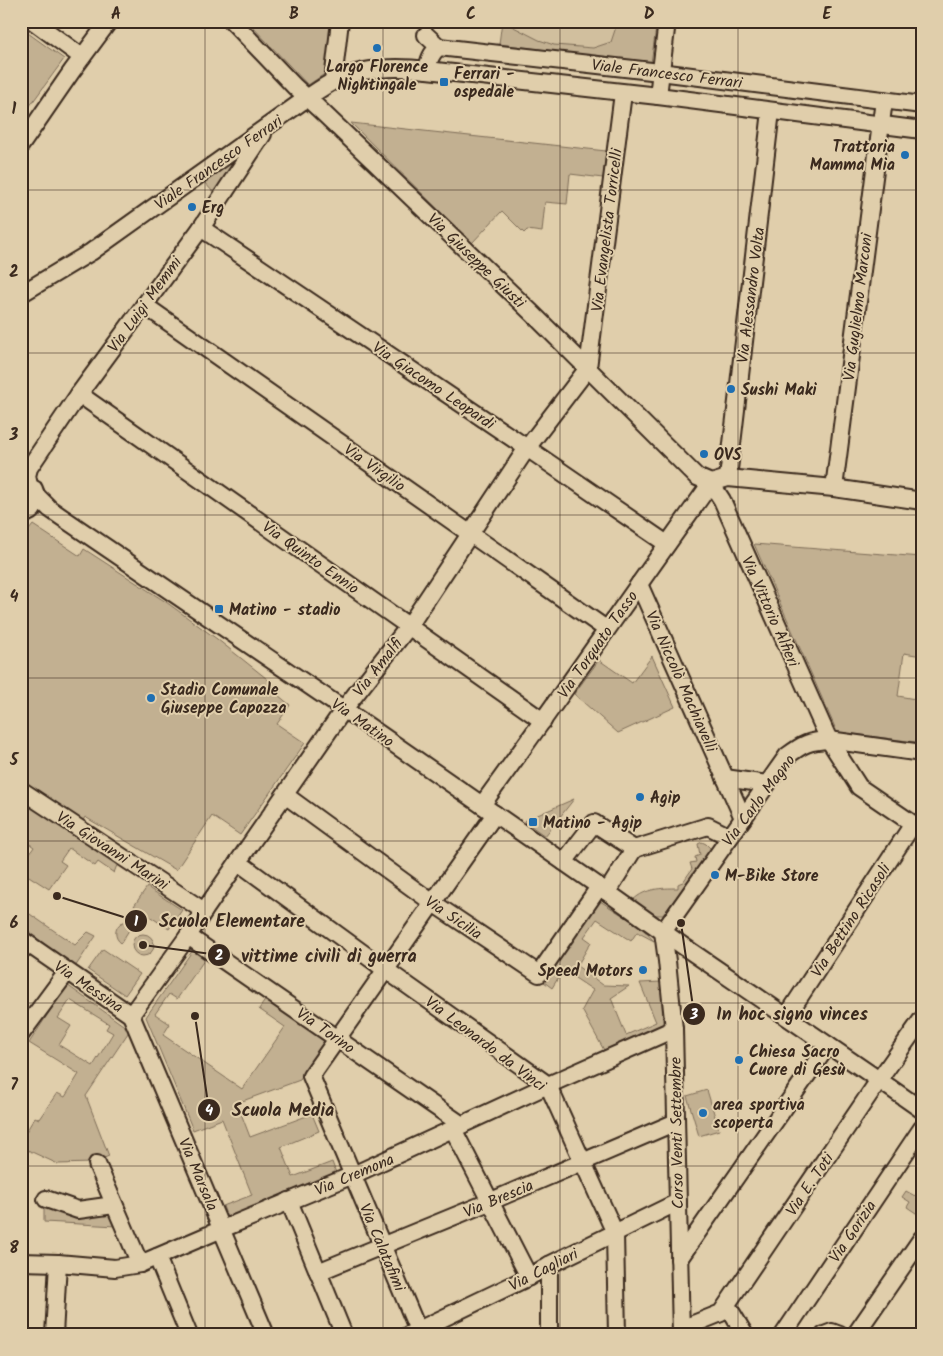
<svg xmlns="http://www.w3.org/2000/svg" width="943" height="1356" font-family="Kalam,sans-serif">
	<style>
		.built { fill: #d1bf9e }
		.green { fill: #c2b091; stroke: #7e6d58; fill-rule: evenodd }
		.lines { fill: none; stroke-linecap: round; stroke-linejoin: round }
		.minor-casing { stroke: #3b2a1e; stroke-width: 20 }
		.minor { stroke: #e0ceab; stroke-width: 16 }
		.grid { fill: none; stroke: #3b2a1e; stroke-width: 1; stroke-opacity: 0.55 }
		.poi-dot { fill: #1f6fb2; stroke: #e0ceab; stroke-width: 2 }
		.labels { text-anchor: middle; stroke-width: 4; stroke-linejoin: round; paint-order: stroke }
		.poi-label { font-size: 16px; font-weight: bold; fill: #3b2a1e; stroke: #e0ceab; text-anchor: start }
		.street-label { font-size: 16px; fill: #3b2a1e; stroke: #e0ceab }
		.leader { fill: none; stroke: #3b2a1e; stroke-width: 2 }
		.callout-dot { fill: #3b2a1e; stroke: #e0ceab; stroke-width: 2 }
		.mark-label { font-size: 15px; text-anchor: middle; font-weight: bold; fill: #fff }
		.callout-label { font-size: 18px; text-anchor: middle; font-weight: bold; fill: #3b2a1e; stroke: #e0ceab; stroke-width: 4; stroke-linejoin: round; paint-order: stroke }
		.neatline { fill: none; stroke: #3b2a1e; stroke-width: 2 }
		.grid-label { font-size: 16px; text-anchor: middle; font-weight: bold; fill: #3b2a1e }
	</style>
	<rect width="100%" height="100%" fill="#e0ceab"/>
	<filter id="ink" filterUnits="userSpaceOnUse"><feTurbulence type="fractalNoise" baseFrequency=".02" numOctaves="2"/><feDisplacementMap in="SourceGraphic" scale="10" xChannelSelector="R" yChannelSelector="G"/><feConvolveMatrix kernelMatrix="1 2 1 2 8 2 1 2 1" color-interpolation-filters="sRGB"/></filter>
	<g filter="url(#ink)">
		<!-- built -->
		<path class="built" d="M502,21H657L651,63L499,44Z"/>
		<!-- green -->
		<g class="green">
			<path d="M247,21H333L326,73L308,85Z"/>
			<path d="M502,21L539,40L554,45L593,48L611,42L618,21H657L651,63L499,44Z"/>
			<path d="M21,28L64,59L21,118Z"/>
			<path d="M351,123L606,151L603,178L570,174L567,204L545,202L542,232L527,230L524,233L502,211L472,243Z"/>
			<path d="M231,161L234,164L214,193L203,181Z"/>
			<path d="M33,525L80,556L84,549L166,602L217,639L281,690L278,695L290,705L277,724L305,743L240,835L212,816L176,870L85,817L81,824L21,783V540Z"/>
			<path d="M754,544L922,557V656L904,653L898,696L921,700L916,742L837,732Z"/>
			<path d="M652,656L675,707L618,733L574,694L599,660L632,683Z"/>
			<path d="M21,799L117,865L114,873L98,862L95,866L69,848L60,861L66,865L49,889L21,871V866L34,847L21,838Z"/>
			<path d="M574,799L545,836L524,821Z"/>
			<path d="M702,842L706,844L711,849L663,915H654L633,900C646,888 661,888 678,888V884L680,883L683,882L692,869L690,863L696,862L695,857L700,855L698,844Z"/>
			<path d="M147,887L182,910L169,929L134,906Z"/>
			<path d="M600,901L641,927L654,941L637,932L631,941L597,919L584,937L591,942L577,966L603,985L629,986L611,998L626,1035L656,1022L640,983L661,982L663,1025L605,1052L582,1010L593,990L563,970L552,988L544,982Z"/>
			<path d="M21,908L75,945L88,932L96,936L75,967L21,926Z"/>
			<path d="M130,920L134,922L121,943C114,938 114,928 121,923C123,922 128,921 130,920Z"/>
			<circle cx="143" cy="945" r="11"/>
			<path d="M195,947L207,956L177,999L169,994L155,1014L170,1024L163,1035L242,1089L285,1027L259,1009L266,999L326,1040L300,1080L237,1103L250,1137L312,1114L319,1131L281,1147L293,1177L332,1162L336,1173L227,1218L223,1206L252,1195L222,1119L193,1130L146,1017Z"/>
			<path d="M103,949L140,974L125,995L88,970Z"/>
			<path d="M67,985L130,1030L86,1096L109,1156L92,1163L58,1164L21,1147V1140L35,1117L39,1119L57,1093L65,1097L79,1074L29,1043ZM70,1000L109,1024L106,1029L113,1033L93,1066L59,1045L71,1026L58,1018Z"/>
			<path d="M707,1090L719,1130L699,1136L687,1096Z"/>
			<path d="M920,1188L922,1190V1193L917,1201L922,1205V1217L907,1207L910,1202L902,1197L906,1191L915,1196Z"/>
			<path d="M44,1206L111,1213L116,1226L44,1222Z"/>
		</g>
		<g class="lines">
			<!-- minor casing -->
			<g class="minor-casing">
				<g id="minor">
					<path d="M33,21L82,57"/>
					<path d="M232,21L295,87L318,108L532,313L697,477L711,483L728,478L834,488L922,501"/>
					<path d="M426,35L439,47"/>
					<path d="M427,70C429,60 431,53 439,47L660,72L922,105"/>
					<path d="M333,81L340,21"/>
					<path d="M658,96L667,21"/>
					<path d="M21,145L72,71L109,21"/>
					<path d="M201,228L527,448L667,544"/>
					<path d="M21,294L91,252L307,98C316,92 324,86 334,81C363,67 395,66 427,70L658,96L922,130"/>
					<path d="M144,305L606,629"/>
					<path d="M79,394L543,721"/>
					<path d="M728,478L771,111"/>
					<path d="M29,485L27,476L29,468L79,394L201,228L263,134"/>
					<path d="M834,488L884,100"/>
					<path d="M37,496L50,509L60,516L361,721L607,892L683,946L879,1080L922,1110"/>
					<path d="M21,515C35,513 40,502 34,489"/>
					<path d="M639,584L743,818"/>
					<path d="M725,778L767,784"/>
					<path d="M21,790L204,911"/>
					<path d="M285,795L433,903L539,974L599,887"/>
					<path d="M482,805C560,698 634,590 711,483L722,500L829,740L859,787L922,830"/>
					<path d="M238,862L386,970L548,1085L615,1233L617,1335"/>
					<path d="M564,862L594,823L634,849L708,826L730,837"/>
					<path d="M607,892L634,849"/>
					<path d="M663,932L667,961L674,1029L681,1335"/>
					<path d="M663,932L787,756C803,744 809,741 829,740L922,753"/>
					<path d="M188,936L462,1125"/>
					<path d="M21,939L131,1015"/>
					<path d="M131,1015L188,936L204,911L344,709L409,626L527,448L588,368L623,93"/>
					<path d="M131,1015L266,1335"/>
					<path d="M787,1016L913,824"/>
					<path d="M21,1034L67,972"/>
					<path d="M453,1129L529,1277"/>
					<path d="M97,1164L140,1264"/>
					<path d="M46,1199L78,1210L114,1205"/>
					<path d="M289,1201L344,1335"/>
					<path d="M157,1257L189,1335"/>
					<path d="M679,1259L828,1045"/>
					<path d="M21,1262L58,1263L115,1268L140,1264L222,1229L353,1175L548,1085L674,1029"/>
					<path d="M549,1265V1335"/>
					<path d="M318,1272L489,1202L676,1122"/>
					<path d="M727,1305L745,1335"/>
					<path d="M681,1329L721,1313L879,1080L922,1019"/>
					<path d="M54,1335L58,1263"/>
					<path d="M408,1335L529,1277L549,1265L678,1202"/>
					<path d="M420,1335L311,1076L495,814"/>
					<path d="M783,1335L922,1128"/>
					<path d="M824,1335L832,1332L840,1335"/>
					<path d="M855,1335L922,1238"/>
				</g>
			</g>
			<!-- minor -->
			<use href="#minor" class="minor"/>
		</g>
	</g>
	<!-- grid -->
	<path class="grid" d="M205,21V1335M383,21V1335M560,21V1335M738,21V1335M21,190H922M21,353H922M21,515H922M21,678H922M21,841H922M21,1003H922M21,1166H922"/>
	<!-- markers -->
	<g class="poi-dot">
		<circle cx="377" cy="48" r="5"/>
		<rect x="439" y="77" width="10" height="10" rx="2.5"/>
		<circle cx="905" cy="155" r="5"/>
		<circle cx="192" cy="207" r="5"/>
		<circle cx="731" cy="389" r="5"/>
		<circle cx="704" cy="454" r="5"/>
		<rect x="214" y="604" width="10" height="10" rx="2.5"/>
		<circle cx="151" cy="698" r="5"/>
		<circle cx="640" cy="797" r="5"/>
		<rect x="528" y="817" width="10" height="10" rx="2.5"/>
		<circle cx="715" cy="875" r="5"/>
		<circle cx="643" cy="970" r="5"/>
		<circle cx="739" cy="1060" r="5"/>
		<circle cx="703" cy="1113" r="5"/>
	</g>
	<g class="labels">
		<!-- poi labels -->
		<g class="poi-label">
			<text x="377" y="72" text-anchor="middle">Largo Florence<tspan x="377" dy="18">Nightingale</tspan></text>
			<text x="454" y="79">Ferrari -<tspan x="454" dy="18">ospedale</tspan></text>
			<text x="895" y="152" text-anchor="end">Trattoria<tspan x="895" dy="18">Mamma Mia</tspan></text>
			<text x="202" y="213">Erg</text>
			<text x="741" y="395">Sushi Maki</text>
			<text x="714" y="460">OVS</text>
			<text x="229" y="615">Matino - stadio</text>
			<text x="161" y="695">Stadio Comunale<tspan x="161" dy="18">Giuseppe Capozza</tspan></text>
			<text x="650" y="803">Agip</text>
			<text x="543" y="828">Matino - Agip</text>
			<text x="725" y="881">M-Bike Store</text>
			<text x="633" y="976" text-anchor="end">Speed Motors</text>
			<text x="749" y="1057">Chiesa Sacro<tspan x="749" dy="18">Cuore di Gesù</tspan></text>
			<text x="713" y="1110">area sportiva<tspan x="713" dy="18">scoperta</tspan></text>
		</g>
		<!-- street labels -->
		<g class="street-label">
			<text transform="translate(667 73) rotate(7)" y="6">Viale Francesco Ferrari</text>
			<text transform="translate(218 162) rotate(-35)" y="6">Viale Francesco Ferrari</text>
			<text transform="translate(606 230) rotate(-83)" y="6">Via Evangelista Torricelli</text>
			<text transform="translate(477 260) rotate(44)" y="6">Via Giuseppe Giusti</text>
			<text transform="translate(750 295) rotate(-83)" y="6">Via Alessandro Volta</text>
			<text transform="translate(144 304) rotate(-54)" y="6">Via Luigi Memmi</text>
			<text transform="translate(857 307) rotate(-83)" y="6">Via Guglielmo Marconi</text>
			<text transform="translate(434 385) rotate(34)" y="6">Via Giacomo Leopardi</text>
			<text transform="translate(375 467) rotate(35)" y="6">Via Virgilio</text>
			<text transform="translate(311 557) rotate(35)" y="6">Via Quinto Ennio</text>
			<text transform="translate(771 611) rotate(66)" y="6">Via Vittorio Alfieri</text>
			<text transform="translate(597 644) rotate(-55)" y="6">Via Torquato Tasso</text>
			<text transform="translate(377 667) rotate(-52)" y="6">Via Amalfi</text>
			<text transform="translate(682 681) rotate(66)" y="6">Via Niccolò Machiavelli</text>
			<text transform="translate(363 722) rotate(35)" y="6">Via Matino</text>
			<text transform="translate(758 800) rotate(-53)" y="6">Via Carlo Magno</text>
			<text transform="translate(113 850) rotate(33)" y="6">Via Giovanni Marini</text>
			<text transform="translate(454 917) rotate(34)" y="6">Via Sicilia</text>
			<text transform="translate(850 920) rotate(-57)" y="6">Via Bettino Ricasoli</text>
			<text transform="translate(89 986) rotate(34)" y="6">Via Messina</text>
			<text transform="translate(326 1030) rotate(35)" y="6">Via Torino</text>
			<text transform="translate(486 1043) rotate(37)" y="6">Via Leonardo da Vinci</text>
			<text transform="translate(676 1133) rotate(-91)" y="6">Corso Venti Settembre</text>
			<text transform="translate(199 1174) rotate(67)" y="6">Via Marsala</text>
			<text transform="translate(354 1174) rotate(-23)" y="6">Via Cremona</text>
			<text transform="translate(809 1184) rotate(-56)" y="6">Via E. Toti</text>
			<text transform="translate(498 1198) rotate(-23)" y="6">Via Brescia</text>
			<text transform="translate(852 1231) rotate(-56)" y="6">Via Gorizia</text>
			<text transform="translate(383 1247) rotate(67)" y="6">Via Calatafimi</text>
			<text transform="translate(543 1269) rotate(-27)" y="6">Via Cagliari</text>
		</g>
	</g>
	<!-- callouts -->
	<path class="leader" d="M57 896L136 921M143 945L219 955M681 923L694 1014M195 1016L209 1110"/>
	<g class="callout-dot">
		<circle cx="57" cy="896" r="5"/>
		<circle cx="143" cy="945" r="5"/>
		<circle cx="681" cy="923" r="5"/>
		<circle cx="195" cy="1016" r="5"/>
		<circle cx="136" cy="921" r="12"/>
		<circle cx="219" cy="955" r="12"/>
		<circle cx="694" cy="1014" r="12"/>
		<circle cx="209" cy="1110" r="12"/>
	</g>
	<g class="mark-label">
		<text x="136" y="926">1</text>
		<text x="219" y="960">2</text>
		<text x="694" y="1019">3</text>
		<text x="209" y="1115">4</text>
	</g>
	<g class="callout-label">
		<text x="232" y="927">Scuola Elementare</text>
		<text x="329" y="962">vittime civili di guerra</text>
		<text x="792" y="1020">In hoc signo vinces</text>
		<text x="283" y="1116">Scuola Media</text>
	</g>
	<!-- margin -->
	<rect width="943" height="1356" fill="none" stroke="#e0ceab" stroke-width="55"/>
	<rect x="28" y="28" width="888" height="1300" class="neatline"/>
	<g class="grid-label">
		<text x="116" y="19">A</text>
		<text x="294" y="19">B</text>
		<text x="471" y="19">C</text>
		<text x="649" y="19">D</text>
		<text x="827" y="19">E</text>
		<text x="14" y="114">1</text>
		<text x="14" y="277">2</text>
		<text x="14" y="440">3</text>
		<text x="14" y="602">4</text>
		<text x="14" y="765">5</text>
		<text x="14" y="928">6</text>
		<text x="14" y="1090">7</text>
		<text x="14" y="1253">8</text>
	</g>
</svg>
